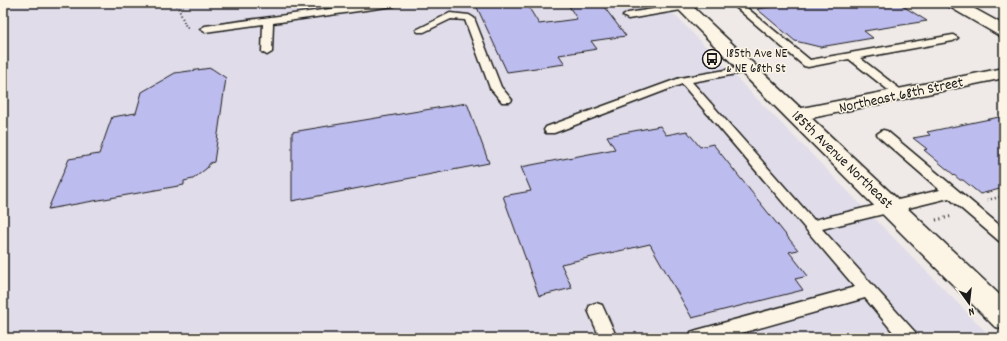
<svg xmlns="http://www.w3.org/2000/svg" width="1007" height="341" font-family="Dekko,sans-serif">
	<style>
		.built { fill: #e0dce9 }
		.building { fill: #bdbcee; stroke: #1c1c1c }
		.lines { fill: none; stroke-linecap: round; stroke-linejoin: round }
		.service-casing { stroke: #1c1c1c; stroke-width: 3 }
		.minor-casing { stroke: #1c1c1c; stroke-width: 3 }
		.tertiary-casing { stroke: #1c1c1c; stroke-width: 3 }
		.path-far2 { stroke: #1c1c1c; stroke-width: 2; stroke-dasharray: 1 2.5; stroke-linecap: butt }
		.path-far1 { stroke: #1c1c1c; stroke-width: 2.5; stroke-dasharray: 1 3; stroke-linecap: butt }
		.path { stroke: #1c1c1c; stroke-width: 3; stroke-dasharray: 1 3.5; stroke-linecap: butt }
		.service { fill: #fcf5e5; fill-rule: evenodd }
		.minor { fill: #fcf5e5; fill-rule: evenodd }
		.tertiary { fill: #fcf5e5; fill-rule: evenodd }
		.labels { text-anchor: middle; stroke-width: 3; stroke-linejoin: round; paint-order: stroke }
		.far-poi-label { font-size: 13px; fill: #1c1c1c; stroke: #fcf5e5; text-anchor: start }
		.street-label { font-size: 15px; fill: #1c1c1c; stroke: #fcf5e5 }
	</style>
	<rect width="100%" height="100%" fill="#efeae7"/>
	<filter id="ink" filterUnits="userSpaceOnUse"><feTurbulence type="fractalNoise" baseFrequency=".025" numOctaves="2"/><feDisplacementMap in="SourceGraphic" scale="8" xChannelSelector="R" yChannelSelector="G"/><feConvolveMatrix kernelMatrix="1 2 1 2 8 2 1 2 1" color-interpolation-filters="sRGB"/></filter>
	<g filter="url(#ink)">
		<!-- built -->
		<path class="built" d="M3,3H663L992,338H3Z"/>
		<!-- building -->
		<g class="building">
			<path d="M475,3H526L539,24L577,19L567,3H601L626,36L591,41L597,49L559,55L565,64L507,72Z"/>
			<path d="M795,3H898L927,21L864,31L873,38L820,47L795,41L757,9Z"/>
			<path d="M211,68L226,78L214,162L210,163L207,168L193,179L184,181V185L48,209L69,159L99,154L112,117L136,113L142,92L175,73Z"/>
			<path d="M467,103L489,163L292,201V132Z"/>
			<path d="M1004,116V188L980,194L963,180H960L924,150L927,149L913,138L930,135L927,132Z"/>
			<path d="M660,126L666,135L687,131L700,147L713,144L798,250L789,252L808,276L795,279L803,290L692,318L650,244L561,264L572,288L539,296L503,196L531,191L521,167L615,149L607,136Z"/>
		</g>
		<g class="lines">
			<!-- service casing -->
			<g class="service-casing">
				<g id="service">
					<path d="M374,3H399L394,6L273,23L272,52L267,55L262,52L263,24L205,32L200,29L205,26Z"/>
					<path d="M731,3H741L810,60L953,35L958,38L953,41L860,58L905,93L907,95L905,97H897L849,59L808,67L804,66Z"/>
					<path d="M684,4L689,7L687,9L628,19L623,16L628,13Z"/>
					<path d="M450,13L469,15L474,18L501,87L512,100L510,102H502L490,88L465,20L451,19L424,32H418L416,30Z"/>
					<path d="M749,66L754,69L753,71L692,82L814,220L940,190L879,137L877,134L883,130L887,131L1004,229V243L999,241L949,198L822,229L915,332L917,338H898L865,298L724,338H689L691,332L697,330L855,287L682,84L554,133H546L544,130L546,127L680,78Z"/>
					<path d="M596,303L602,305L617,338H600L588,310L590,305Z"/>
				</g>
			</g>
			<!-- minor casing -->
			<g class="minor-casing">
				<g id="minor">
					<path d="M945,3H964L1004,25V37L998,35L948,6Z"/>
					<path d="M1004,68V78L797,121L790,119L787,115L790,111L797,109Z"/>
				</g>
			</g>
			<!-- tertiary casing -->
			<g class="tertiary-casing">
				<path id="tertiary" d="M672,3H689L1004,299V330L994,326Z"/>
			</g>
			<!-- path-far2 -->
			<path class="path-far2" d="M177,5L186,27H189"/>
			<!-- path-far1 -->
			<path class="path-far1" d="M987,200L1004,196"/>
			<!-- path -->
			<path class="path" d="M936,220L953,216"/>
			<!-- service -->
			<use href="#service" class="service"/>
			<!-- minor -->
			<use href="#minor" class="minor"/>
			<!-- tertiary -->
			<use href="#tertiary" class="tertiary"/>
		</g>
	</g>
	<!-- icons -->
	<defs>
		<g id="bus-ring" transform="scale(1)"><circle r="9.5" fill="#fcf5e5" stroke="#1c1c1c" stroke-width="1.5"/><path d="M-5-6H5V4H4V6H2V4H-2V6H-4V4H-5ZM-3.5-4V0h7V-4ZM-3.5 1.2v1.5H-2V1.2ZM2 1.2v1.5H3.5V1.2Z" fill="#1c1c1c"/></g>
	</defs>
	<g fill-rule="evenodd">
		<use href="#bus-ring" x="712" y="59"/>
	</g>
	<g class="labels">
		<!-- far-poi labels -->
		<g class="far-poi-label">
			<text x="726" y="57">185th Ave NE<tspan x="726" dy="15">&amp; NE 68th St</tspan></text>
		</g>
		<!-- street labels -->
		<g class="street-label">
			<text transform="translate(901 94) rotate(-12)" y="5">Northeast 68th Street</text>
			<text transform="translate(843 159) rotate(44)" y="5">185th Avenue Northeast</text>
		</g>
	</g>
	<!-- margin -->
	<rect width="1007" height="341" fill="none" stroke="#fcf5e5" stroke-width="16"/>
	<rect x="8" y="8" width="991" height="325" fill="none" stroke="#1c1c1c" stroke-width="1.5" filter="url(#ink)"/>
	<!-- north arrow -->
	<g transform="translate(969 303) rotate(165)" stroke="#fcf5e5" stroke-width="3" paint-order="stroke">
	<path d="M0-3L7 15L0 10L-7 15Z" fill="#1c1c1c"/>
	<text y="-6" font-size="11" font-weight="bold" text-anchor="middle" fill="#1c1c1c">N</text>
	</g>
</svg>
